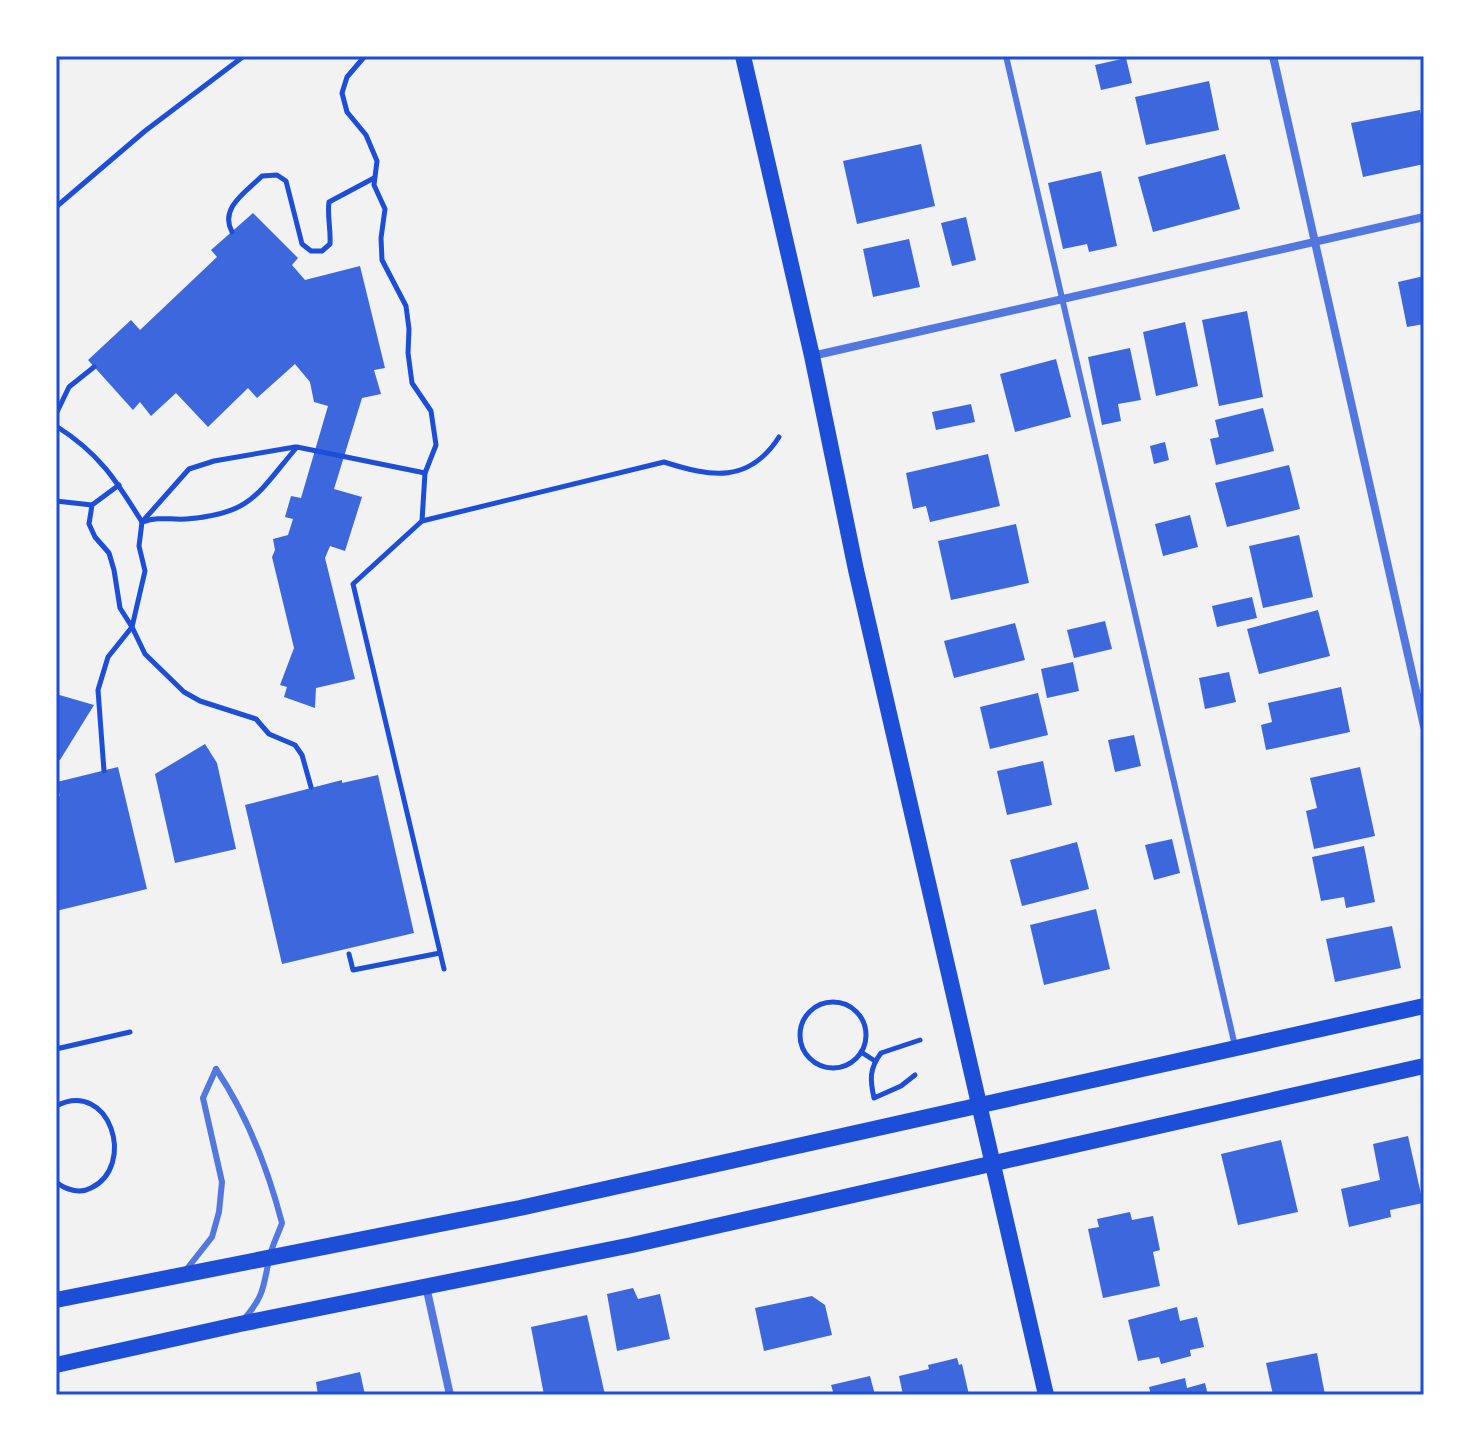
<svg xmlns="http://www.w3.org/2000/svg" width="1480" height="1451" font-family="Ubuntu,sans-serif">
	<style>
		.building { fill: #3d67dc }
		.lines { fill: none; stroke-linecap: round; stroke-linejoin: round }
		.path { stroke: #1d4ed8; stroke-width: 5 }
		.service { stroke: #5277de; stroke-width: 6 }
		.minor { stroke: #5277de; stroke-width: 8 }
		.secondary { stroke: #1d4ed8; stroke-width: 16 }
		.neatline { fill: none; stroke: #1d4ed8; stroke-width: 3 }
	</style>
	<rect width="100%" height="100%" fill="#f2f2f2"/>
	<!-- building -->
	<g class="building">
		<path d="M1126,58L1132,83L1101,90L1095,65Z"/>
		<path d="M1209,81L1219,130L1146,145L1135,97Z"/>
		<path d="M1420,110L1424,129V164L1363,177L1351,123Z"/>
		<path d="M921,144L935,206L857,224L843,161Z"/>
		<path d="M1225,154L1240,209L1153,232L1138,177Z"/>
		<path d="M1101,171L1117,246L1089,252L1087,244L1063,249L1048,183Z"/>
		<path d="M253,213L298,258L292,265L305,280L360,266L385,368L374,370L381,394L362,398L334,489L362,497L345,551L330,546L325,558L355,679L316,688L315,708L284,697L287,687L280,685L294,648L272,557L275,550L273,539L288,535L293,519L285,517L291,496L301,498L328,406L314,402L310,382L295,364L257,398L248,388L208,427L176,393L151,416L140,402L133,410L88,360L131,320L140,330L217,257L211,250Z"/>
		<path d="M966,217L976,260L952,266L941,223Z"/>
		<path d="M909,239L920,287L873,297L863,249Z"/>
		<path d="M1424,276V324L1407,327L1398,282Z"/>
		<path d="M1247,311L1263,397L1219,406L1202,320Z"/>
		<path d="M1185,322L1198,386L1156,396L1143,332Z"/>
		<path d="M1130,348L1141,400L1118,404L1121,421L1102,425L1088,357Z"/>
		<path d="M1056,359L1071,417L1015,432L1000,374Z"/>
		<path d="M971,404L975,422L936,430L932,412Z"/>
		<path d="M1263,408L1274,451L1216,465L1210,439L1219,437L1215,420Z"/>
		<path d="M1165,442L1169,460L1154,464L1150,446Z"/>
		<path d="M988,454L1000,506L930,522L926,506L913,509L906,473Z"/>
		<path d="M1289,465L1300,509L1227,527L1215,483Z"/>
		<path d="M1190,515L1198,547L1163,556L1155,524Z"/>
		<path d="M1016,524L1029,583L951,600L938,541Z"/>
		<path d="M1299,535L1313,597L1263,608L1249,546Z"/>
		<path d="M1252,597L1257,618L1217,627L1212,606Z"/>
		<path d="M1318,610L1330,656L1259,674L1247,629Z"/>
		<path d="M1105,621L1112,649L1074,658L1067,630Z"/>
		<path d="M1015,623L1025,660L954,678L944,641Z"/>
		<path d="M1073,662L1079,691L1047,698L1041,669Z"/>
		<path d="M1229,672L1236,702L1205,709L1199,678Z"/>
		<path d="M1341,687L1350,732L1266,750L1261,725L1272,722L1268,703Z"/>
		<path d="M1038,693L1048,735L990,749L980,707Z"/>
		<path d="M56,694L94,705L60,760L56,759Z"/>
		<path d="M1134,735L1141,766L1115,772L1108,740Z"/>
		<path d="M205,744L217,763L236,849L175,863L155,774Z"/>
		<path d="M1043,761L1052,805L1007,815L997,771Z"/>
		<path d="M118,767L147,889L56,911V797L60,796L57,782Z"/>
		<path d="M1360,767L1375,836L1314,849L1306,811L1317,808L1310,778Z"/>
		<path d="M378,775L414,933L282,964L245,805L342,780V783Z"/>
		<path d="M1172,839L1180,873L1154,880L1145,845Z"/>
		<path d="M1077,842L1089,889L1022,906L1010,860Z"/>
		<path d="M1364,846L1375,902L1346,908L1344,897L1321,901L1312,857Z"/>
		<path d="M1096,909L1110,969L1044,985L1030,925Z"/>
		<path d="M1392,926L1401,968L1335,982L1326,939Z"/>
		<path d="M1408,1136L1423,1203L1390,1210L1391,1217L1349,1227L1341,1189L1380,1180L1373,1144Z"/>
		<path d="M1281,1140L1298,1212L1238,1225L1221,1154Z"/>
		<path d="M1130,1212L1132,1220L1153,1216L1160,1250L1153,1252L1160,1286L1103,1298L1088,1229L1099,1227L1097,1219Z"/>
		<path d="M633,1288L638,1299L660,1294L670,1339L617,1351L607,1294Z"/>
		<path d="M812,1296L825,1305L832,1335L764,1351L755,1308Z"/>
		<path d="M1177,1307L1180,1321L1197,1317L1204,1347L1190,1350L1191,1356L1161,1364L1159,1357L1138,1361L1128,1320Z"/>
		<path d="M587,1315L605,1395H544L531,1327Z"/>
		<path d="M1317,1353L1325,1395H1273L1266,1363Z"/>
		<path d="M957,1358L959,1365L962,1364L969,1395H903L899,1376L929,1369L928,1365Z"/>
		<path d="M360,1372L365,1395H318L316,1382Z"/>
		<path d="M870,1376L875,1395H834L831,1385Z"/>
		<path d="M1185,1378L1187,1388L1205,1383L1208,1395H1151L1149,1387Z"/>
	</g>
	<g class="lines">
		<!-- path -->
		<g class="path">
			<path d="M365,56L347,77L342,93L347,112L366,135L377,161L374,185L385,209L381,238L382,260L406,306L409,329L408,353L412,383L431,411L436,445L425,473L422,521"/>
			<path d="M56,207L145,131L244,56"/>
			<path d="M232,232C219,208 246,192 262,176L277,175L286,181L302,244L311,251H322L330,244C331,229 327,216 329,202L374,178"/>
			<path d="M56,414L69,387L94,367"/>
			<path d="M56,426C99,453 116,480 142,522L189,469L214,461L295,447"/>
			<path d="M56,501L92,505"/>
			<path d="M104,771L98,690L108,657L132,627L120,608L114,570L109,553L95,537L89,524L92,505L119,485"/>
			<path d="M311,787L302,755L295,745L269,734L256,719L200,701L184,692L145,654L132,627L145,571L139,546L142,522C161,516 168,520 186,519C252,514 257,494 297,447L425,473"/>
			<path d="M349,954L353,970L440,953"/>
			<path d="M444,969L353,584L422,521L664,462C711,477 749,484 779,437"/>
			<circle cx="833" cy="1035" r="33"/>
			<path d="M56,1049L130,1032"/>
			<path d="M861,1052L875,1061"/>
			<path d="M915,1075L901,1086L874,1098C870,1080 869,1069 881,1053L920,1040"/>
			<path d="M56,1106C110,1078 137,1166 91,1188C80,1194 66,1190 56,1182"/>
		</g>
		<!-- service -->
		<g class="service">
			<path d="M1006,56L1235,1046"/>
			<path d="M216,1069C247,1115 268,1169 282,1223C278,1235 271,1247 269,1260C263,1287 264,1296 245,1318"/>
			<path d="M186,1270L212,1237L219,1212L222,1182L203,1098L216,1069"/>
		</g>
		<!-- minor -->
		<g class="minor">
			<path d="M1273,56L1424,726"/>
			<path d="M812,356L1424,217"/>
			<path d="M426,1286L450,1395"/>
		</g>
		<!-- secondary -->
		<g class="secondary">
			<path d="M743,56L812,356L856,570L1046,1395"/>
			<path d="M56,1300L520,1208L1424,1006"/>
			<path d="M56,1365L240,1324L632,1245L1424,1066"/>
		</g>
	</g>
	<!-- border -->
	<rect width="1480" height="1451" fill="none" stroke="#ffffff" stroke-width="116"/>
	<rect x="58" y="58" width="1364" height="1335" class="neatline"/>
</svg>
